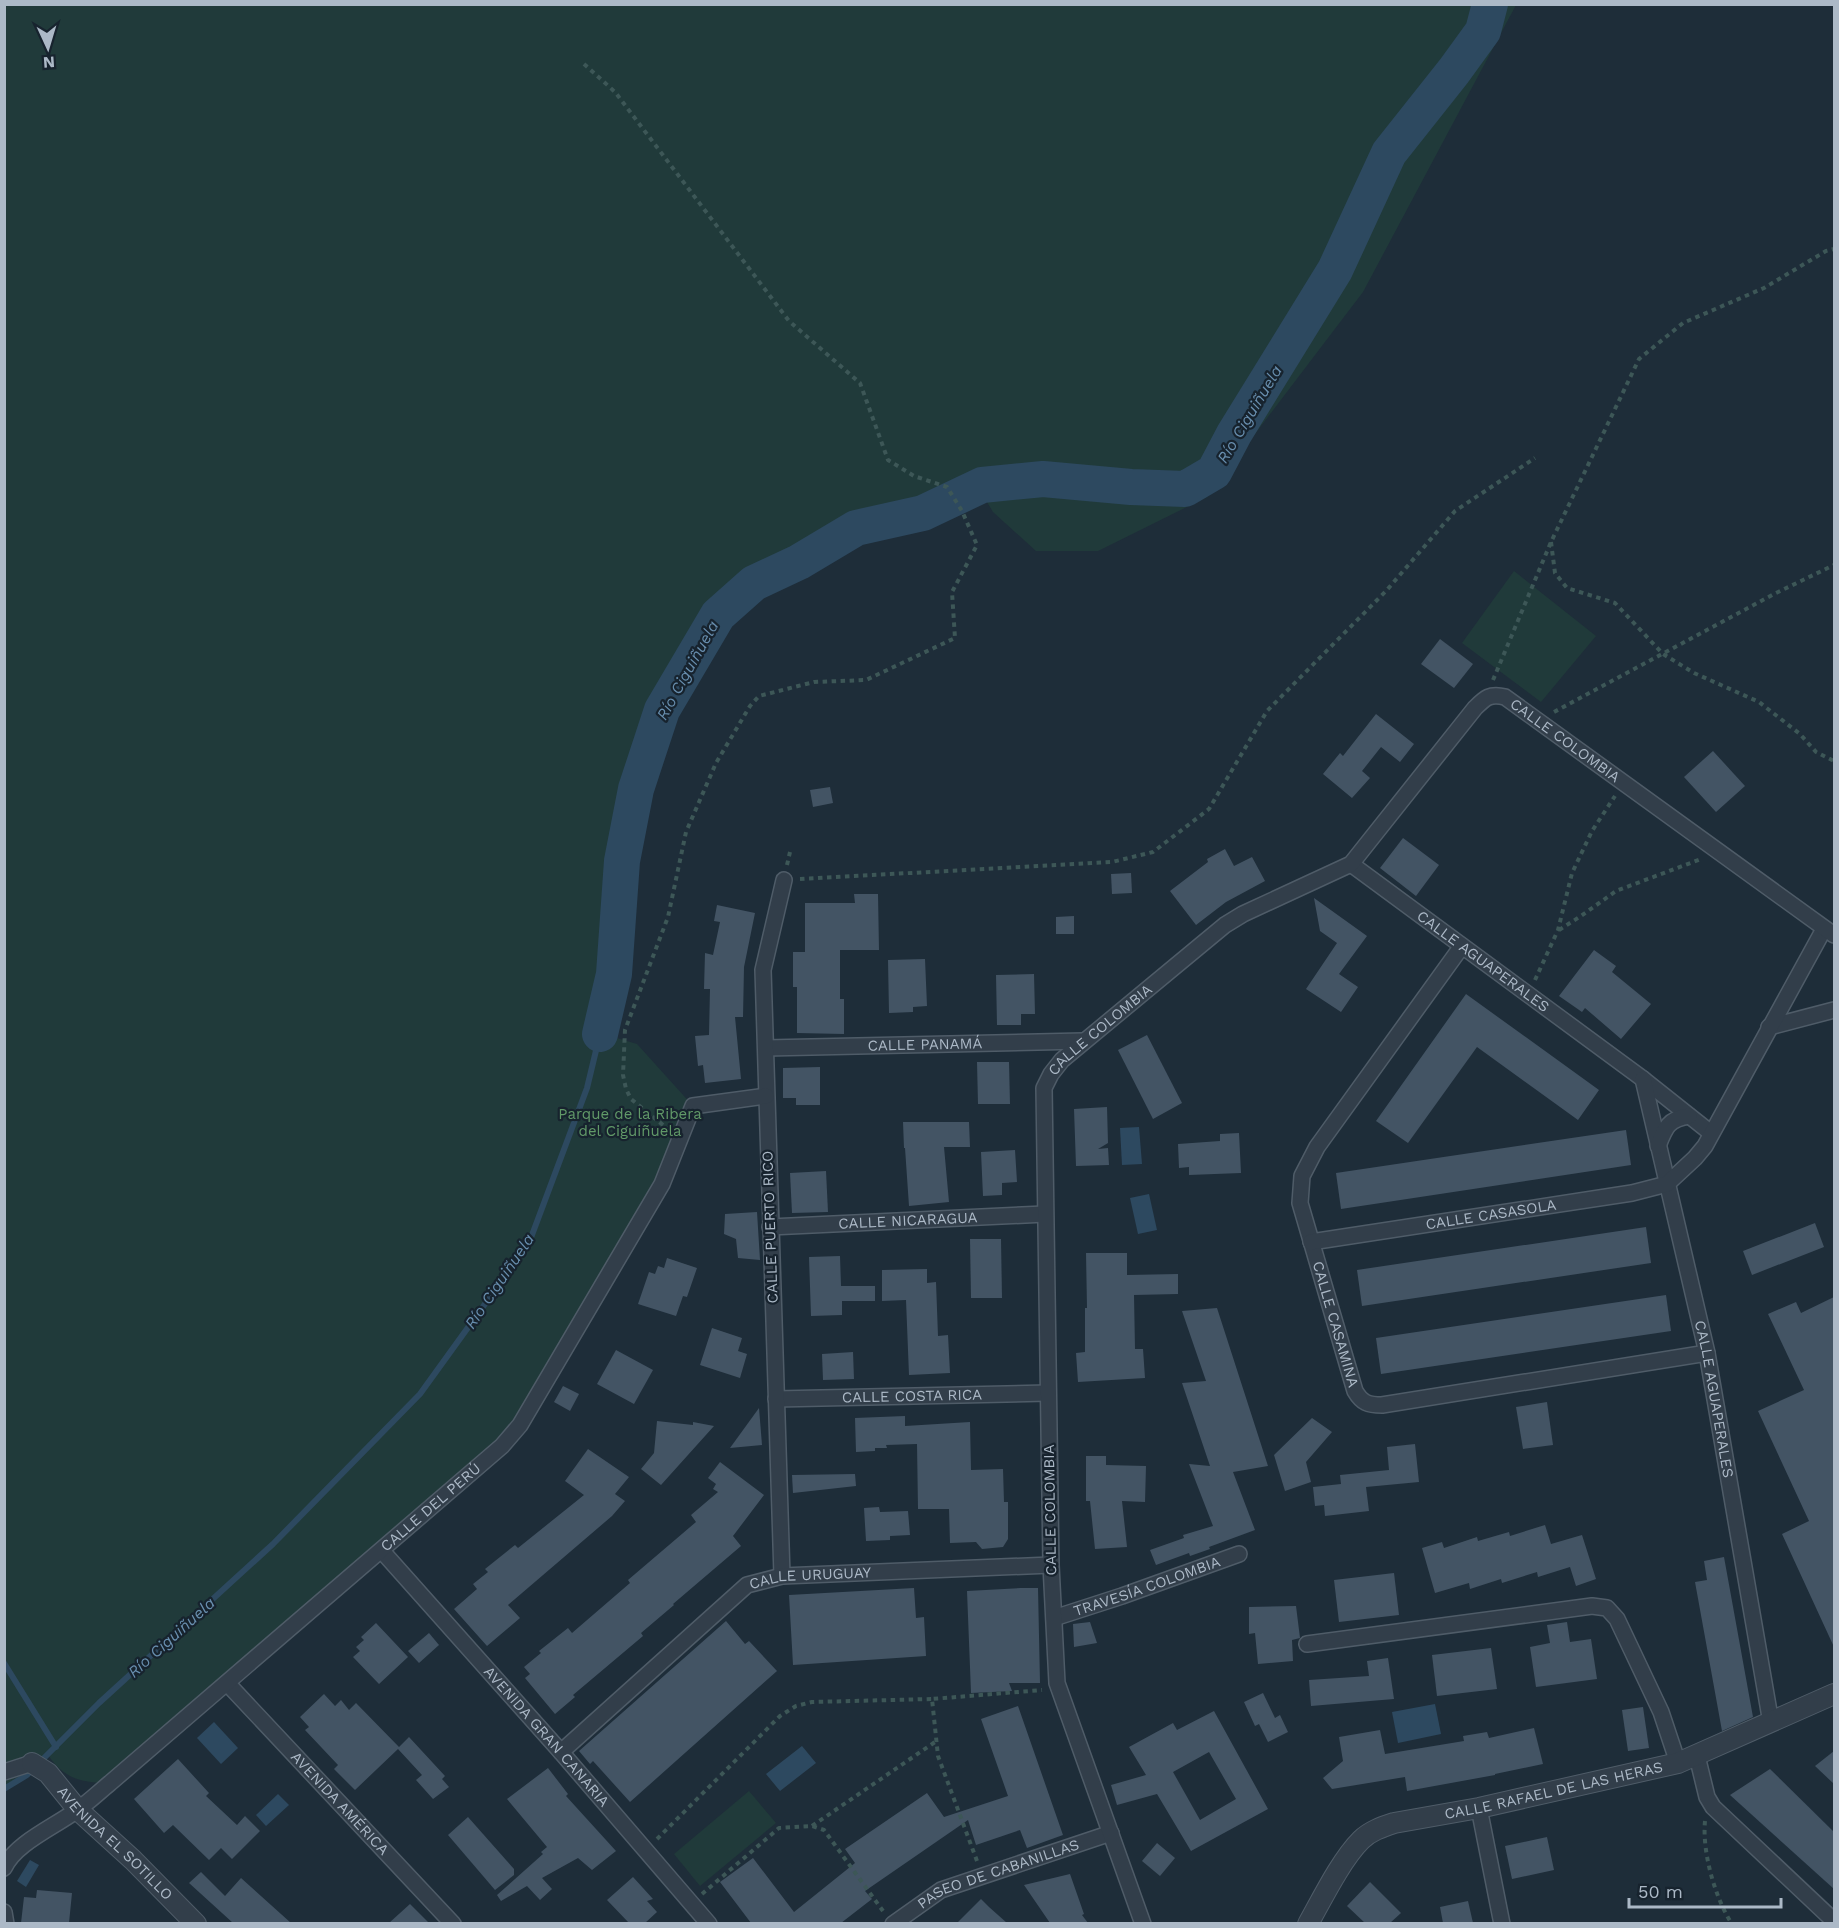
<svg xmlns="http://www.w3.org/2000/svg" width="1839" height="1928" font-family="'Work Sans',sans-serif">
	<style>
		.green { fill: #203a3a }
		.water { fill: #2d4960 }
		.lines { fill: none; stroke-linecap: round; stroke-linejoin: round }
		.stream { stroke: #2d4960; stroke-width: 6 }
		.river { stroke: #2d4960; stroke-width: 36 }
		.building { fill: #435464; fill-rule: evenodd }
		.minor-casing { stroke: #4f5c68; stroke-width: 18 }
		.tertiary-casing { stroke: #4f5c68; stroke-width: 22 }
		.path { stroke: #3d5757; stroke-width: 4; stroke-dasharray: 4.5 4.5; stroke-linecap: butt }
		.minor { stroke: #323e4a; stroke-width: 15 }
		.tertiary { stroke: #323e4a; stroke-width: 20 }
		.labels { text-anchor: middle; stroke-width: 4.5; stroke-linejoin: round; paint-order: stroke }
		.street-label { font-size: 15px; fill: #acb9c7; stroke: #17232e }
		.park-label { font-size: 15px; fill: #619968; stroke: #17232e }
		.water-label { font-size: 16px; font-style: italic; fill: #688eae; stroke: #17232e }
	</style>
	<rect width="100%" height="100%" fill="#1e2d39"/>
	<!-- green -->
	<g class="green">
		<path d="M5,5H1516L1363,292L1207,497L1098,551H1036L993,512L978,487L923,513L856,528L799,562L754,583L718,615L662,710L636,789L622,861L614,974L600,1033L637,1044L693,1106L662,1184L520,1425L110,1783C82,1783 64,1779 48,1755L27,1775L5,1789Z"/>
		<path d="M1514,571L1596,636L1541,702L1462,643Z"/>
		<path d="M749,1791L776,1823L700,1886L674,1854Z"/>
	</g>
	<!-- water -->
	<g class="water">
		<path d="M1139,1127L1142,1164L1122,1165L1120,1128Z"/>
		<path d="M1149,1194L1157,1230L1138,1234L1130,1198Z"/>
		<path d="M1435,1704L1441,1734L1398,1743L1392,1712Z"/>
		<path d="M214,1722L238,1748L221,1764L197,1738Z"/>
		<path d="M802,1746L816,1763L780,1791L766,1774Z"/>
		<path d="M278,1794L289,1805L266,1826L256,1815Z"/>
		<path d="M30,1860L39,1865L26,1887L17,1881Z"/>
	</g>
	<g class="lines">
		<!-- stream -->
		<g class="stream">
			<path d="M4,1663L56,1747"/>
			<path d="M4,1789L27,1775L99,1703L273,1544L420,1394L529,1243L587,1088L600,1034"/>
		</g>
		<!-- river -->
		<path class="river" d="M600,1034L614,974L622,861L636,789L662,710L718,615L754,583L799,562L856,528L923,513L982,485L1043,479L1131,487L1185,489L1214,472L1234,434L1335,270L1389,153L1454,71L1483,31L1490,4"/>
	</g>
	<!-- building -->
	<g class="building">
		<path d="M1440,639L1473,664L1454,688L1421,664Z"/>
		<path d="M1376,714L1414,744L1400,762L1381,747L1362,771L1370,778L1352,798L1323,774L1340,753L1343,756Z"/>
		<path d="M1713,751L1745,786L1716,812L1684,777Z"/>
		<path d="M830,787L833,803L813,807L810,790Z"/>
		<path d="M1403,838L1439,865L1416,896L1380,868Z"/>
		<path d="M1225,849L1234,866L1252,857L1265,881L1226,902L1196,925L1170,891L1208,862L1207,859Z"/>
		<path d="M1131,873L1132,893L1112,894L1111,874Z"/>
		<path d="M854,894H878L879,950H840V999H844V1034L797,1033V987H793V952H805V903H855Z"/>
		<path d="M1314,898L1367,936L1339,974L1358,987L1341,1012L1306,989L1337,943L1320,931Z"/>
		<path d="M717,905L755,913L744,967L743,1017H735L741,1079L705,1083L703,1065L698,1066L695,1036L709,1035L710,989H704L705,953L713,955L720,922L714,921Z"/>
		<path d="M1074,916V934H1056V917Z"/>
		<path d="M1594,950L1616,966L1612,972L1651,1004L1621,1039L1585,1008L1582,1012L1559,996Z"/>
		<path d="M925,959L927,1006L913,1007V1012L889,1013L888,960Z"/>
		<path d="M1034,974L1035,1014H1021V1025H997L996,975Z"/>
		<path d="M1466,994L1599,1090L1578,1120L1477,1047L1408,1143L1376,1121Z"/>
		<path d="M1147,1035L1182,1103L1153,1119L1118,1050Z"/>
		<path d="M977,1062H1009L1010,1104H978Z"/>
		<path d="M820,1067V1105H796V1098H783V1068Z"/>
		<path d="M1107,1107L1108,1143L1098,1149L1108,1148L1109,1165L1076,1166L1074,1109Z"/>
		<path d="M903,1122H969L970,1147H944L949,1202L909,1206L905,1148H904Z"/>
		<path d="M1626,1130L1631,1165L1341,1209L1336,1173Z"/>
		<path d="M1239,1133L1241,1173L1189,1175V1167L1179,1168L1178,1144L1220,1141V1134Z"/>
		<path d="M1015,1150L1017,1182L1002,1183V1195L983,1196L981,1152Z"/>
		<path d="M826,1171L828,1212L792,1213L790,1173Z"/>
		<path d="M757,1212L760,1260L738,1258L736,1239L724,1234L725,1214Z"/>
		<path d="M1815,1223L1824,1247L1752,1275L1743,1251Z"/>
		<path d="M1646,1227L1651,1263L1362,1306L1357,1270Z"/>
		<path d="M970,1239H1001L1002,1298H971Z"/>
		<path d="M1086,1253H1127V1275L1178,1274V1294L1134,1295L1135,1349H1143L1145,1378L1078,1382L1076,1353L1085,1352V1308H1087Z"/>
		<path d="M840,1256L841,1286H875V1301H842V1315L811,1316L809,1257Z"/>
		<path d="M667,1258L697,1268L687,1297L683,1296L676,1316L638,1304L649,1272L655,1274L658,1266L664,1268Z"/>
		<path d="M927,1269V1283L936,1282L938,1336L948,1335L950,1373L909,1375L906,1300L882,1301V1270Z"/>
		<path d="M1666,1295L1671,1331L1381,1374L1376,1338Z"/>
		<path d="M1834,1297V1647L1782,1534L1809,1521L1758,1411L1804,1390L1768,1314L1796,1302L1801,1313Z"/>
		<path d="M1217,1308L1268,1466L1233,1472L1255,1530L1209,1547L1210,1549L1190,1556L1189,1553L1156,1565L1150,1550L1184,1538L1183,1535L1213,1526L1189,1464L1210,1466L1182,1383L1206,1381L1182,1311Z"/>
		<path d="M712,1328L742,1338L738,1351L747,1354L740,1378L700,1365Z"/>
		<path d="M616,1350L653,1370L634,1404L597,1384Z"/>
		<path d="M853,1352L854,1379L823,1380L822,1354Z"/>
		<path d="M563,1386L579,1394L570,1411L554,1402Z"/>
		<path d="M1547,1402L1553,1445L1523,1449L1516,1407Z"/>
		<path d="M759,1408L762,1445L730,1448Z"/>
		<path d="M905,1416V1426L970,1422L971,1470L1003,1469L1004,1502H1008V1539L1003,1547L982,1549L976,1542L950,1543L949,1509H918L917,1444L886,1445L887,1448H875V1451L856,1452L855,1418Z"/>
		<path d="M1312,1418L1332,1432L1306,1462L1311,1482L1285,1491L1274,1455Z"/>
		<path d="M657,1421L693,1425V1422L714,1426L661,1485L641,1469L654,1453Z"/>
		<path d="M1415,1444L1419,1482L1366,1487L1369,1511L1325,1516L1324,1505L1315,1506L1313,1487L1341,1484L1340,1475L1389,1470L1387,1447Z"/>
		<path d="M588,1449L629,1477L615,1494L625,1501L612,1516L508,1605L520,1618L487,1646L454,1609L477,1589L473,1584L488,1572L485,1569L515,1545L518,1548L584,1495L565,1481Z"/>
		<path d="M1086,1456H1106V1465L1146,1466L1145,1502L1122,1501L1127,1547L1095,1549L1090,1501H1086Z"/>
		<path d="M720,1462L764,1495L733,1536L741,1546L673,1604L674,1605L641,1633L643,1636L573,1695L575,1697L555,1714L525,1678L530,1674L524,1667L541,1653L539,1651L568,1628L572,1633L630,1583L628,1580L696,1522L691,1515L718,1492L713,1489L716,1484L708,1478Z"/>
		<path d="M855,1474L856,1486L793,1493L792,1475Z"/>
		<path d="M879,1507L880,1512L908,1511L910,1535L890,1536V1540L866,1541L864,1508Z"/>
		<path d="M1545,1525L1551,1544L1582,1535L1596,1579L1576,1586L1570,1567L1538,1577L1537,1572L1502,1583L1501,1579L1470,1589L1469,1583L1435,1593L1422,1548L1442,1542L1444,1548L1477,1537L1478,1541L1509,1532L1510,1536Z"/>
		<path d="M1724,1557L1753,1717L1722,1731L1695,1582L1707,1580L1704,1561Z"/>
		<path d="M1394,1573L1399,1615L1339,1622L1334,1580Z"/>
		<path d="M914,1588L916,1618L924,1617L926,1656L793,1665L789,1595Z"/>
		<path d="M1021,1588H1038L1040,1683H1009L1012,1691L971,1693L967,1591Z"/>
		<path d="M1296,1606L1300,1638L1292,1640L1293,1661L1258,1664L1255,1633L1249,1634V1607Z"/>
		<path d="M726,1621L745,1644L749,1641L777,1671L630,1802L593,1761L590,1764L579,1751Z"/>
		<path d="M1090,1622L1097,1643L1074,1647L1073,1624Z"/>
		<path d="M1567,1622L1570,1642L1591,1639L1597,1679L1536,1687L1530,1647L1550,1643L1547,1625Z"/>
		<path d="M376,1623L408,1657L379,1684L353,1657L360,1651L356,1647L364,1640L361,1637Z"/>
		<path d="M429,1633L439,1645L419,1663L408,1651Z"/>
		<path d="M1491,1648L1497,1689L1437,1696L1432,1655Z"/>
		<path d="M1388,1658L1394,1699L1311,1706L1309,1680L1369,1676L1367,1661Z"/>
		<path d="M1263,1693L1275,1718L1280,1715L1288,1732L1268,1742L1259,1724L1255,1726L1244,1702Z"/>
		<path d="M324,1694L335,1706L341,1700L349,1710L356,1703L399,1747L409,1737L445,1776L442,1779L449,1787L433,1799L416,1780L422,1775L398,1749L355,1790L334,1769L338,1765L305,1730L309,1727L300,1717Z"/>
		<path d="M1018,1706L1063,1835L1027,1848L1020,1830L976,1845L968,1820L865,1891L872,1899L841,1923H751L720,1882L753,1858L794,1912L855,1863L845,1849L927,1793L944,1817L1008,1796L981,1719Z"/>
		<path d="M1643,1707L1649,1748L1628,1751L1622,1710Z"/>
		<path d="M1214,1711L1268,1809L1191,1851L1157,1794L1117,1805L1111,1785L1146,1775L1129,1747L1173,1723L1177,1730ZM1209,1752L1236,1799L1200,1820L1173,1772Z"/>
		<path d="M1534,1728L1543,1764L1495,1774V1775L1407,1791L1405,1777L1332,1789L1323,1778L1343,1761L1339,1737L1380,1730L1385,1754L1464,1741L1463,1736L1487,1732L1489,1738Z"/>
		<path d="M1834,1751V1784L1815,1766Z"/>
		<path d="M178,1759L209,1793L206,1796L237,1825L245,1816L260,1831L232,1859L221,1848L209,1860L173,1825L164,1833L134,1799Z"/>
		<path d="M548,1768L568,1794L566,1796L616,1851L592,1870L578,1858L542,1878L552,1889L540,1900L527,1886L501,1901L497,1895L543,1854L541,1852L547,1847L507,1799Z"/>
		<path d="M1770,1769L1834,1832V1889L1730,1795Z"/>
		<path d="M468,1817L514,1869V1875L495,1890L448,1835Z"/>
		<path d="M1547,1837L1554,1870L1512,1879L1505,1846Z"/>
		<path d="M1157,1843L1175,1858L1160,1876L1142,1861Z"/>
		<path d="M201,1872L225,1896L241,1878L291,1923H233L189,1883Z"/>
		<path d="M1070,1874L1084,1914L1082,1915L1088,1923H1050L1024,1885Z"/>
		<path d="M633,1877L653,1899L647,1901L657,1912L645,1923H629L607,1900Z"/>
		<path d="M1370,1882L1401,1913L1390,1923H1365L1347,1906Z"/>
		<path d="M37,1890L72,1893L69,1923H21L24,1897L36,1898Z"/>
		<path d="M981,1899L989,1907L1007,1923H957Z"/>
		<path d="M1468,1901L1473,1923H1443L1440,1907Z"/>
		<path d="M410,1904L429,1923H389Z"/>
	</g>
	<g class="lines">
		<!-- minor casing -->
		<g class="minor-casing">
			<g id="minor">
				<path id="s1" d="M1351,864L1643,1079L1711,1133"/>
				<path id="s2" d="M1462,946L1317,1147L1302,1176L1300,1203L1355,1391C1362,1403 1368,1405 1382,1405L1707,1353"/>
				<path d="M1769,1027L1834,1010"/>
				<path id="s3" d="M766,1048L1083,1041"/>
				<path id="s4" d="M1643,1079L1707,1353L1771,1723"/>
				<path d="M1658,1146C1665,1128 1668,1119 1689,1116"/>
				<path id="s5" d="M770,1227L1045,1214"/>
				<path id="s6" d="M1311,1242L1632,1193L1667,1184L1695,1158L1705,1146L1824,929"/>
				<path id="s7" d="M776,1399L1048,1393"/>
				<path id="s8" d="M382,1551L561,1752L709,1924"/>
				<path d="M782,1576L763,970L784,880"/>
				<path id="s9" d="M1054,1618L1122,1596L1239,1554"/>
				<path d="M1307,1644L1592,1606L1607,1608L1617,1619L1661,1712L1678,1763"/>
				<path id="s10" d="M227,1683L453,1924"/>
				<path id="s11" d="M561,1752L747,1585L782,1576L1051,1565"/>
				<path d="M1697,1756L1707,1797L1713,1807L1834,1921"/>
				<path d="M4,1772L32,1763"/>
				<path d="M1479,1808L1502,1924"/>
				<path id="s12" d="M4,1868C15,1843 56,1826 77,1810C89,1802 99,1792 110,1783L502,1446L520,1425L662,1184L693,1106L766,1096"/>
				<path d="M4,1912L6,1924"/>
				<path id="s13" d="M893,1924L941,1890L1111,1833"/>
				<path id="s14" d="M1143,1924L1057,1683L1051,1565L1044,1088L1051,1074L1062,1060L1225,925L1243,914L1351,864L1475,708C1485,698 1490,693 1505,697L1834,935"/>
			</g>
		</g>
		<!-- tertiary casing -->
		<g class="tertiary-casing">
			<g id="tertiary">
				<path id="s15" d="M32,1763L48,1773L78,1810L133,1860L196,1924"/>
				<path id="s16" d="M1308,1924C1322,1899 1341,1860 1361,1840C1370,1831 1382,1827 1394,1823L1479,1808L1678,1763L1834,1694"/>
			</g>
		</g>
		<!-- path -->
		<g class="path">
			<path d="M584,64L615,92L789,321L860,383L888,460L914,476L947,487L962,511L977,545L952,592L955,638L866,680L814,682L759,696L750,706L716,763L686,832L668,917L625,1030L623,1075L626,1089L631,1099L668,1129"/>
			<path d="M1551,542L1555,573L1567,588L1615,603L1663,654L1694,673L1759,702L1800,734L1816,752L1834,761"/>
			<path d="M1493,680L1551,542L1639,359L1683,323L1764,288L1826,251L1834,249"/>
			<path d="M1554,712L1774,594L1834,565"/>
			<path d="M787,865L790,852"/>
			<path d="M800,879L1112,862L1153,852L1209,809L1267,711L1386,591L1455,511L1535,458"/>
			<path d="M1559,930L1581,916L1616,891L1701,859"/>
			<path d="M1535,980L1558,930L1572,873L1592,831L1615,796"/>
			<path d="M1705,1821C1702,1852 1715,1898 1732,1924"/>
			<path d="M812,1826L935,1742"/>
			<path d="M657,1839L780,1716L796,1706L812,1702L932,1699"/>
			<path d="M977,1861L938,1756L932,1699L1042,1690"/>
			<path d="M702,1894L779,1828L812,1826L824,1830L883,1911"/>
		</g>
		<!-- minor -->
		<use href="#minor" class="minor"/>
		<!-- tertiary -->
		<use href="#tertiary" class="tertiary"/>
	</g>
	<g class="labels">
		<!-- street labels -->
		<g class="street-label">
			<text dy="5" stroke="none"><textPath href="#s14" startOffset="1544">CALLE COLOMBIA</textPath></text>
			<text dy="5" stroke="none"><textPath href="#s1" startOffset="164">CALLE AGUAPERALES</textPath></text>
			<text dy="5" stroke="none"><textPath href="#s14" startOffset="933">CALLE COLOMBIA</textPath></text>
			<text dy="5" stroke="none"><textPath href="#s3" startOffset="159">CALLE PANAMÁ</textPath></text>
			<text dy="5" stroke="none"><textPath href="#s6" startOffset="182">CALLE CASASOLA</textPath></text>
			<text dy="5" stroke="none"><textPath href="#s5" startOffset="138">CALLE NICARAGUA</textPath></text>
			<text transform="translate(770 1227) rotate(-92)" y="5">CALLE PUERTO RICO</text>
			<text dy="5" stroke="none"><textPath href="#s2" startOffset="434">CALLE CASAMINA</textPath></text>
			<text dy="5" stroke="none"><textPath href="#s7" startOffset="136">CALLE COSTA RICA</textPath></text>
			<text dy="5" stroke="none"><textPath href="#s4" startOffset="328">CALLE AGUAPERALES</textPath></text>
			<text dy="5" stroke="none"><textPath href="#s12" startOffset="560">CALLE DEL PERÚ</textPath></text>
			<text transform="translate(1050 1510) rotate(-91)" y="5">CALLE COLOMBIA</text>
			<text dy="5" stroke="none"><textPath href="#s11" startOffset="314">CALLE URUGUAY</textPath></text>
			<text dy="5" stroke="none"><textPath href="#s9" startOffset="98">TRAVESÍA COLOMBIA</textPath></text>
			<text dy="5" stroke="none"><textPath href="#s8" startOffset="248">AVENIDA GRAN CANARIA</textPath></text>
			<text dy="5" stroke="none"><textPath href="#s16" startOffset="300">CALLE RAFAEL DE LAS HERAS</textPath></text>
			<text dy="5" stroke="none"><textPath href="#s10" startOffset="165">AVENIDA AMÉRICA</textPath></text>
			<text dy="5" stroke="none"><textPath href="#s15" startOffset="116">AVENIDA EL SOTILLO</textPath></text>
			<text dy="5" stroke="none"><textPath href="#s13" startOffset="118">PASEO DE CABANILLAS</textPath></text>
		</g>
		<!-- park labels -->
		<g class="park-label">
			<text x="630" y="1119">Parque de la Ribera<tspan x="630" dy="17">del Ciguiñuela</tspan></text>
		</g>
		<!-- water labels -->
		<g class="water-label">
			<text transform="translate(1249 414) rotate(-59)" y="6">Río Ciguiñuela</text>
			<text transform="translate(687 670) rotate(-61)" y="6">Río Ciguiñuela</text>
			<text transform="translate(499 1281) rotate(-56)" y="6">Río Ciguiñuela</text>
			<text transform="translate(171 1637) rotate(-42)" y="6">Río Ciguiñuela</text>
		</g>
	</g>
	<!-- border -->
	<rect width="1839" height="1928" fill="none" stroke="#acb9c7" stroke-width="12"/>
	<!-- north arrow -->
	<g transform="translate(48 48) rotate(176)" stroke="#17232e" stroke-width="4.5" paint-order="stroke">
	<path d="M0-4.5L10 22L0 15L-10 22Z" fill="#acb9c7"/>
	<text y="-9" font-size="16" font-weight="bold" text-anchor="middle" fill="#acb9c7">N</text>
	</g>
	<!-- scale -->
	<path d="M1629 1898v9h152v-9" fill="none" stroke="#acb9c7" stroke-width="3"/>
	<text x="1638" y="1898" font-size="18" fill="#acb9c7" stroke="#17232e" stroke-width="4.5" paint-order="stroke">50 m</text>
</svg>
